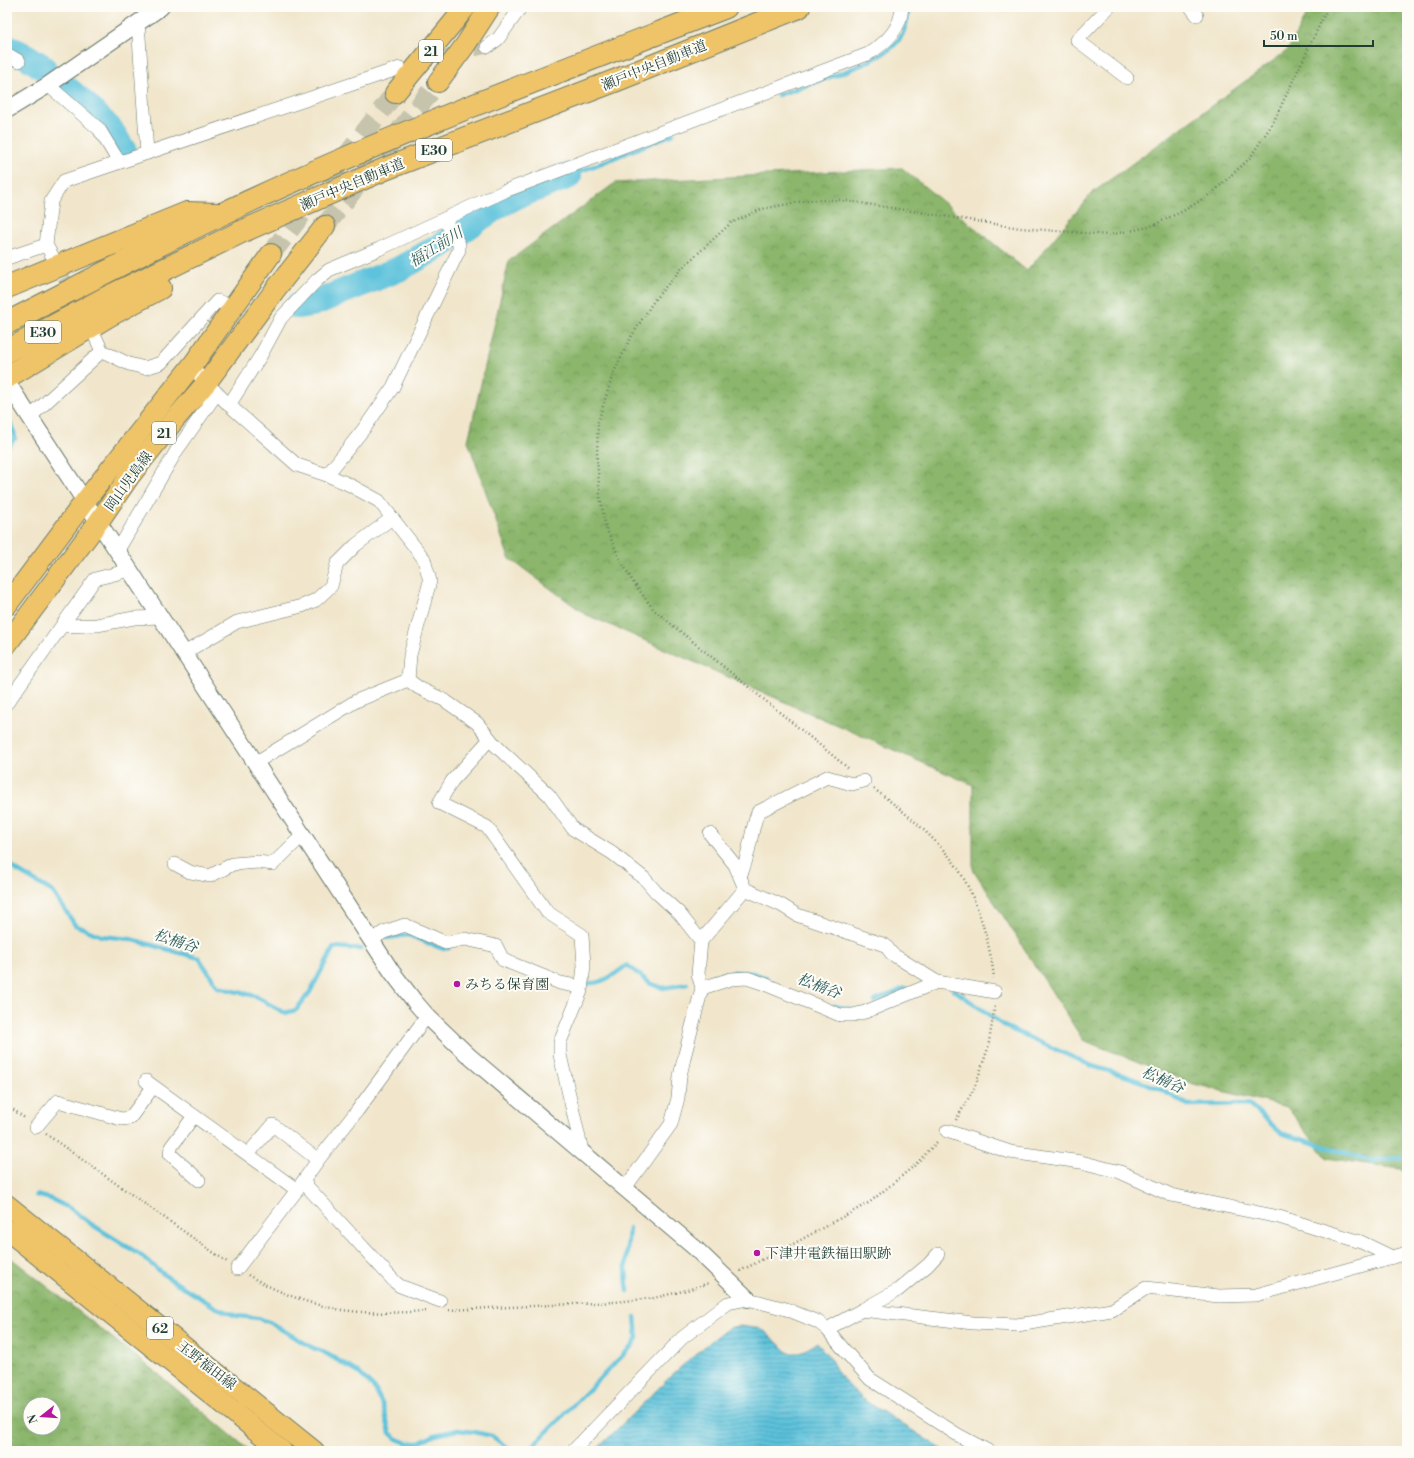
<svg xmlns="http://www.w3.org/2000/svg" width="1414" height="1458" font-family="'Libre Bodoni','Noto Serif JP',serif">
	<style>
		.forest { fill: url(#forest-crowns); stroke: #557a50; fill-rule: evenodd }
		.water { fill: url(#water-rules); stroke: #3e8088 }
		.lines { fill: none; stroke-linecap: round; stroke-linejoin: round }
		.stream { stroke: #5dc2db; stroke-width: 4.5 }
		.river { stroke: #5dc2db; stroke-width: 26 }
		.minor-tunnel { stroke: #c7c4ae; stroke-width: 13; stroke-dasharray: 13 6; stroke-linecap: butt }
		.primary-tunnel { stroke: #c7c4ae; stroke-width: 20; stroke-dasharray: 20 10; stroke-linecap: butt }
		.minor-casing { stroke: #687869; stroke-width: 14 }
		.tertiary-casing { stroke: #687869; stroke-width: 18 }
		.primary-casing { stroke: #687869; stroke-width: 22 }
		.motorway-casing { stroke: #687869; stroke-width: 24 }
		.path { stroke: #687869; stroke-width: 2.5; stroke-dasharray: 1 3; stroke-linecap: butt }
		.minor { stroke: #fff; stroke-width: 13 }
		.tertiary { stroke: #fff; stroke-width: 16 }
		.primary { stroke: #efc469; stroke-width: 20 }
		.motorway { stroke: #efc469; stroke-width: 22 }
		.poi-dot { fill: #b5179e; stroke: #fdfcf7; stroke-width: 1.5 }
		.labels { text-anchor: middle; stroke-width: 4; stroke-linejoin: round; paint-order: stroke }
		.shield { fill: #fdfcf7; stroke: #62766e; stroke-width: 1 }
		.shield-label { font-size: 13px; font-weight: bold; fill: #1f3d34 }
		.street-label { font-size: 14px; fill: #1f3d34; stroke: #fdfcf7 }
		.poi-label { font-size: 14px; fill: #1f3d34; stroke: #fdfcf7; text-anchor: start }
		.water-label { font-size: 15px; font-style: italic; fill: #2e5e5e; stroke: #fdfcf7 }
	</style>
	<defs>
		<pattern id="forest-crowns" width="20" height="18" patternUnits="userSpaceOnUse"><rect width="20" height="18" fill="#8bb66c"/><path d="M2 6a3 3 0 1 1 6 0M12 15a3 3 0 1 1 6 0" fill="none" stroke="#71955a"/></pattern>
		<pattern id="water-rules" width="6" height="5" patternUnits="userSpaceOnUse"><rect width="6" height="5" fill="#5dc2db"/><path d="M0 2.5h6" fill="none" stroke="#4c9fb2"/></pattern>
	</defs>
	<rect width="100%" height="100%" fill="#fdfcf7"/>
	<filter id="ink" filterUnits="userSpaceOnUse"><feTurbulence type="fractalNoise" baseFrequency=".025" numOctaves="2"/><feDisplacementMap in="SourceGraphic" scale="8" xChannelSelector="R" yChannelSelector="G"/><feConvolveMatrix kernelMatrix="1 2 1 2 8 2 1 2 1" color-interpolation-filters="sRGB"/></filter>
	<filter id="wash" filterUnits="userSpaceOnUse"><feTurbulence type="fractalNoise" baseFrequency=".012" numOctaves="4" result="noise"/><feDisplacementMap in="SourceGraphic" scale="16" xChannelSelector="R" yChannelSelector="G"/><feGaussianBlur stdDeviation="0.9" result="paint"/><feColorMatrix in="noise" values="0 0 0 0 0 0 0 0 0 0 0 0 0 0 0 0 0 1.4 0 .05"/><feComposite in="paint" operator="in"/></filter>
	<g filter="url(#wash)">
		<rect width="100%" height="100%" fill="#f1e6cc"/>
		<!-- forest -->
		<g class="forest">
			<path d="M1310,7H1407V1170L1327,1158L1287,1107L1194,1084L1083,1040L973,869V785L585,614L509,558L468,441L509,261L615,183L902,168L1027,271L1092,193L1288,50Z"/>
			<path d="M7,1255L158,1374L250,1451H7ZM30,1404H54V1428H30Z"/>
		</g>
		<!-- water -->
		<path class="water" d="M740,1326L762,1329L789,1353H800L817,1343L830,1358L838,1373L850,1387L864,1400L945,1451H595L674,1373L709,1343L724,1331L732,1327Z"/>
		<g class="lines">
			<!-- stream -->
			<g class="stream">
				<path d="M778,95C806,85 880,64 898,41C905,32 907,22 909,10"/>
				<path d="M569,176L673,134"/>
				<path d="M7,416L14,432L15,438L7,448"/>
				<path d="M7,862L16,870L53,892L75,925L101,936L130,939L199,958L218,987L255,996L285,1013L296,1010L310,992L334,947L361,949"/>
				<path d="M387,938L408,935L443,949L449,948"/>
				<path d="M711,977L733,972L754,973L766,978"/>
				<path d="M585,983C601,985 614,975 627,965L651,984L663,988L687,984"/>
				<path d="M953,990L956,991L1006,1027L1092,1066L1126,1076L1160,1089L1188,1105L1249,1104L1281,1133L1372,1161L1407,1157"/>
				<path d="M875,1001L905,988"/>
				<path d="M834,1006L850,1009"/>
				<path d="M36,1195L51,1199L73,1210L91,1224L139,1254L167,1277L215,1307L236,1316L258,1318L269,1322L313,1348L322,1351L359,1373L375,1389L383,1406L390,1433L397,1439L407,1443H419L435,1435L458,1430L474,1432L492,1436L512,1451"/>
				<path d="M628,1291C624,1270 627,1250 629,1229"/>
				<path d="M532,1447L632,1346L637,1338L635,1317"/>
			</g>
			<!-- river -->
			<g class="river">
				<path d="M7,47L26,56L43,67"/>
				<path d="M64,86L87,106L111,130L124,151"/>
				<path d="M298,306L312,304L399,269L440,246L498,206L517,196L569,176"/>
			</g>
		</g>
	</g>
	<g filter="url(#ink)">
		<g class="lines">
			<!-- minor-tunnel -->
			<g class="minor-tunnel">
				<path d="M419,63L487,47"/>
				<path d="M55,261L84,316"/>
			</g>
			<!-- primary-tunnel -->
			<g class="primary-tunnel">
				<path d="M325,226L438,82"/>
				<path d="M271,254L395,93"/>
			</g>
			<!-- minor casing -->
			<g class="minor-casing">
				<g id="minor">
					<path d="M1109,7L1077,40L1127,78"/>
					<path d="M1191,7L1197,15"/>
					<path d="M138,23L147,153"/>
					<path d="M487,47L498,39L521,7"/>
					<path d="M7,54L19,61"/>
					<path d="M48,85L99,129L119,162"/>
					<path d="M7,258L46,245"/>
					<path d="M54,259L46,245L51,201L64,181L400,68"/>
					<path d="M94,334L102,351L129,364L145,368L161,363L217,301L234,307"/>
					<path d="M191,367L229,405L297,465L327,475L348,484L379,501L424,559L430,581L410,655L408,680"/>
					<path d="M229,405L261,355L281,318L317,280L329,270L379,249L505,191L868,54C886,43 901,29 902,7"/>
					<path d="M30,417L102,351"/>
					<path d="M327,475L366,426L393,387L459,250V244L444,219"/>
					<path d="M118,550L177,450L217,393"/>
					<path d="M62,626L97,625L134,618L161,617"/>
					<path d="M184,653L237,622L302,606L316,600L331,586L337,564L356,545L392,518"/>
					<path d="M408,680L419,688L444,700L477,723L495,745L549,795L573,829L612,853L644,878L656,892L679,913L701,941L698,974L702,988L685,1054L680,1076L678,1098L671,1124L625,1188"/>
					<path d="M7,703L95,579L130,570"/>
					<path d="M490,739L452,781L439,803L487,827L547,912L582,935L584,966L581,991L560,1042V1055L582,1151"/>
					<path d="M255,763L356,701L408,680"/>
					<path d="M710,834L735,865L745,889L781,905L797,915L885,945L892,954L937,982"/>
					<path d="M175,864L190,872L210,876L233,864L258,862L273,864L303,835"/>
					<path d="M740,876C750,856 750,833 758,812L827,777L852,784L864,781"/>
					<path d="M371,940L384,932L405,925L446,943L465,939L496,946L503,960L560,983L581,987"/>
					<path d="M701,941L745,889"/>
					<path d="M702,988L731,979L747,978L762,983L840,1015H853L865,1012L937,982L995,992"/>
					<path d="M146,1081L297,1190"/>
					<path d="M194,1116L171,1147L170,1154L199,1180"/>
					<path d="M36,1127L58,1101L121,1119L130,1118L153,1087"/>
					<path d="M947,1131L1010,1152L1081,1162L1120,1172L1171,1195L1279,1217L1361,1242L1392,1257"/>
					<path d="M248,1154L273,1125L318,1160"/>
					<path d="M303,1182L395,1282L400,1286L440,1301"/>
					<path d="M237,1269L297,1190L318,1160L357,1111L427,1016"/>
					<path d="M862,1310L898,1290L928,1265L938,1254"/>
					<path d="M827,1329L862,1310L973,1323L1017,1325L1112,1310L1146,1288L1219,1296L1256,1295L1407,1253"/>
					<path d="M573,1451L682,1338L728,1303L748,1299L786,1309L818,1322L827,1329L845,1351L870,1379L958,1435L988,1451"/>
				</g>
			</g>
			<!-- tertiary casing -->
			<g class="tertiary-casing">
				<g id="tertiary">
					<path d="M7,110L48,85L161,7"/>
					<path d="M7,382L392,972L415,1002L427,1016L469,1056L695,1248L748,1299"/>
				</g>
			</g>
			<!-- primary casing -->
			<g class="primary-casing">
				<g id="primary">
					<path d="M438,82L466,44L490,7"/>
					<path d="M395,93L466,7"/>
					<path d="M7,605L85,501L194,363L271,254"/>
					<path d="M7,644L99,521L129,477L176,418L207,382L275,290L325,226"/>
					<path d="M7,1205L314,1451"/>
					<path d="M7,1230L282,1451"/>
				</g>
			</g>
			<!-- motorway casing -->
			<g class="motorway-casing">
				<g id="motorway">
					<path d="M7,287L187,213L219,214"/>
					<path d="M7,323C78,287 149,249 222,214C386,136 556,73 726,7"/>
					<path d="M7,351L102,300L241,232L385,169L617,80L799,7"/>
					<path d="M7,377L108,316L160,288"/>
				</g>
			</g>
			<!-- path -->
			<g class="path">
				<path d="M848,768L654,610L633,582L620,559L606,528L600,496L597,458L598,422L613,374L631,337L655,299L683,267L731,223L762,209L809,200H841L1020,228L1109,235L1149,227L1185,210L1212,193L1249,159L1273,123L1328,7"/>
				<path d="M874,789C900,808 925,829 947,854C973,883 990,940 994,978"/>
				<path d="M7,1105L26,1119"/>
				<path d="M956,1120L975,1087L988,1048L995,1005"/>
				<path d="M46,1134L227,1262"/>
				<path d="M740,1271L795,1243L870,1202L914,1166L938,1141"/>
				<path d="M248,1275C275,1291 305,1303 336,1309C364,1314 398,1313 426,1311"/>
				<path d="M449,1310L615,1302L654,1298L687,1290L709,1283"/>
			</g>
			<!-- minor -->
			<use href="#minor" class="minor"/>
			<!-- tertiary -->
			<use href="#tertiary" class="tertiary"/>
			<!-- primary -->
			<use href="#primary" class="primary"/>
			<!-- motorway -->
			<use href="#motorway" class="motorway"/>
		</g>
	</g>
	<!-- markers -->
	<g class="poi-dot">
		<circle cx="457" cy="984" r="4"/>
		<circle cx="757" cy="1253" r="4"/>
	</g>
	<g class="labels">
		<!-- shield labels -->
		<g class="shield">
			<rect x="419" y="40" width="24" height="22" rx="3"/>
			<rect x="416" y="139" width="36" height="22" rx="3"/>
			<rect x="25" y="321" width="36" height="22" rx="3"/>
			<rect x="152" y="422" width="24" height="22" rx="3"/>
			<rect x="147" y="1317" width="26" height="22" rx="3"/>
		</g>
		<g class="shield-label">
			<text x="431" y="56">21</text>
			<text x="434" y="155">E30</text>
			<text x="43" y="337">E30</text>
			<text x="164" y="438">21</text>
			<text x="160" y="1333">62</text>
		</g>
		<!-- street labels -->
		<g class="street-label">
			<text transform="translate(654 65) rotate(-22)" y="5">瀬戸中央自動車道</text>
			<text transform="translate(352 184) rotate(-23)" y="5">瀬戸中央自動車道</text>
			<text transform="translate(128 481) rotate(-54)" y="5">岡山児島線</text>
			<text transform="translate(207 1365) rotate(38)" y="5">玉野福田線</text>
		</g>
		<!-- poi labels -->
		<g class="poi-label">
			<text x="465" y="989">みちる保育園</text>
			<text x="765" y="1258">下津井電鉄福田駅跡</text>
		</g>
		<!-- water labels -->
		<g class="water-label">
			<text transform="translate(436 247) rotate(-32)" y="5">福江前川</text>
			<text transform="translate(176 941) rotate(18)" y="5">松楠谷</text>
			<text transform="translate(819 986) rotate(21)" y="5">松楠谷</text>
			<text transform="translate(1163 1080) rotate(24)" y="5">松楠谷</text>
		</g>
	</g>
	<!-- margin -->
	<rect width="1414" height="1458" fill="none" stroke="#fdfcf7" stroke-width="24"/>
	<!-- north arrow -->
	<g transform="translate(42 1416) rotate(253)"><circle r="19" fill="#fdfcf7" stroke="#a4b0a9"/>
	<path d="M0-3L7 15L0 10L-7 15Z" fill="#b5179e"/>
	<text y="-6" font-size="11" font-weight="bold" text-anchor="middle" fill="#1f3d34">N</text>
	</g>
	<!-- scale -->
	<path d="M1264 40v6h109v-6" fill="none" stroke="#1f3d34" stroke-width="2"/>
	<text x="1270" y="40" font-size="12" fill="#1f3d34" stroke="#fdfcf7" stroke-width="3" paint-order="stroke">50 m</text>
</svg>
